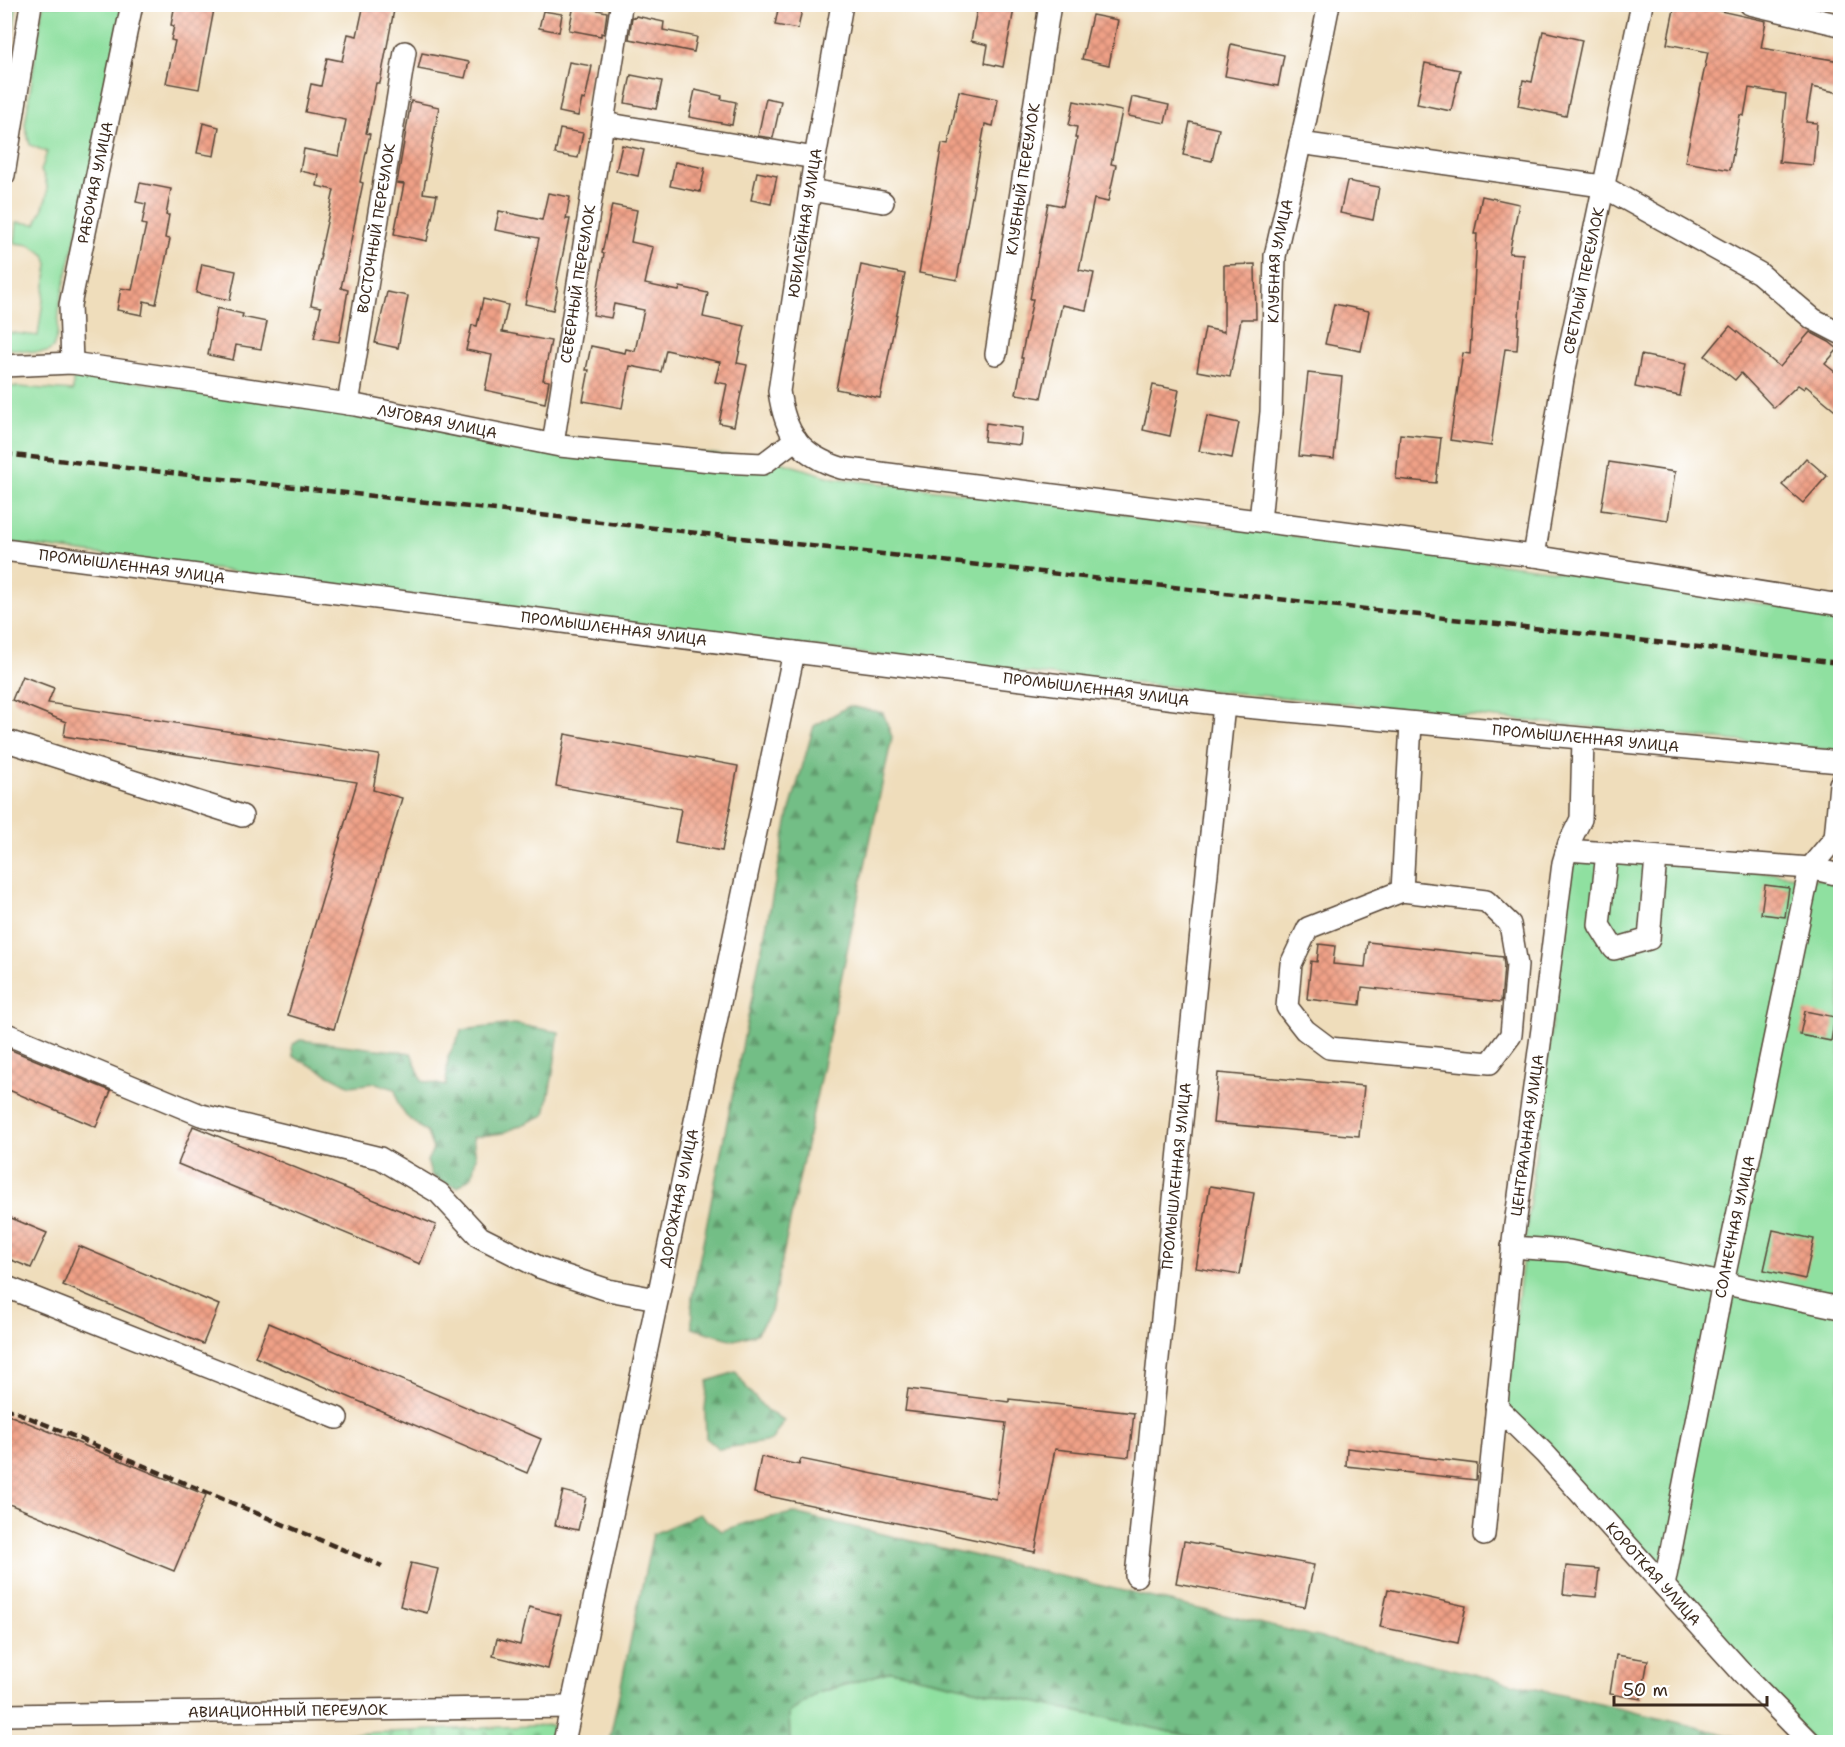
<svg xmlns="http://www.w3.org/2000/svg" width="1845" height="1747" font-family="'Shantell Sans',sans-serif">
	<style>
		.green { fill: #8fe0a0; stroke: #65855f; stroke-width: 1.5 }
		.forest { fill: url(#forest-firs); stroke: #577452; stroke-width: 1.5 }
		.cemetery { fill: url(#cemetery-stones); stroke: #65855f; stroke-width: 1.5 }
		.building { fill: url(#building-cross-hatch) }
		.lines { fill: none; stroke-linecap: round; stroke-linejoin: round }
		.minor-casing { stroke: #564536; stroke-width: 24 }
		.minor { stroke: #fff; stroke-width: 21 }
		.rail { stroke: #3b2a1e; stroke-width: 4.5; stroke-dasharray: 9 4.5; stroke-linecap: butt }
		.labels { text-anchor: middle; stroke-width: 5; stroke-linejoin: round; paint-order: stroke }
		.street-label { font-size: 15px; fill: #3b2a1e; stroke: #fff }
	</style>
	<defs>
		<pattern id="forest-firs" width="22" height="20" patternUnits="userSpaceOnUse" patternTransform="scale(1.5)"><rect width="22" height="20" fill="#73be86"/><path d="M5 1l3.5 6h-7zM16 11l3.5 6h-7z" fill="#609b6d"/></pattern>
		<pattern id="cemetery-stones" width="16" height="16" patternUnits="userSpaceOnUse" patternTransform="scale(1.5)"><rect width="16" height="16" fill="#8fe0a0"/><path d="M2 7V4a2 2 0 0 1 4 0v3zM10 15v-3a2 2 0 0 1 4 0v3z" fill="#7cc089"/></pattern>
		<pattern id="building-cross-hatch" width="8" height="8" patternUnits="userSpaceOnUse" patternTransform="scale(1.5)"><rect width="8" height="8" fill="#f0a187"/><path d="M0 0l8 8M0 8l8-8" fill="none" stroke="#c4836e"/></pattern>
	</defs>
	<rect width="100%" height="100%" fill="#fff"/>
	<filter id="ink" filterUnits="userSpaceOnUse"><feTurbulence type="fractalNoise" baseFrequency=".0167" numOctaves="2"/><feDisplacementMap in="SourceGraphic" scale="12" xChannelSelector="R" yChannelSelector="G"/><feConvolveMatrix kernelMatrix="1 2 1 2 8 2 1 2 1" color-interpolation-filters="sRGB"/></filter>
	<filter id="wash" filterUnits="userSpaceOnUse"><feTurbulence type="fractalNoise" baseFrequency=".008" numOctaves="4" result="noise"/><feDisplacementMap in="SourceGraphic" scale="24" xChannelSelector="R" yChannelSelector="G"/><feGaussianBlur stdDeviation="1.35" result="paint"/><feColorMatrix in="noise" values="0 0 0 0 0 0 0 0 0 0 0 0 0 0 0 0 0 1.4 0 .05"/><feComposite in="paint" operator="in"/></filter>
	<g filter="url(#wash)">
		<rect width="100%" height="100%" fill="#efddbb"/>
		<!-- green -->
		<g class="green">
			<path d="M5,4L17,5L5,90L4,5Z"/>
			<path d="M43,5H132L60,302L57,335L53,348L47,352H36L5,348V332L38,336L48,264L45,255L30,245L15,243L17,222L36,224C44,204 54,192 41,171L47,152L30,145L25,125Z"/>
			<path d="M73,372L343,413L777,461L834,478L1039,502L1555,571L1840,616V751L967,667L5,542V386L73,391Z"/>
			<path d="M1573,847L1840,882V1742H1813L1505,1406Z"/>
			<path d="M891,1671L1217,1742H790L789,1713L818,1693Z"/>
		</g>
		<!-- forest -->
		<g class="forest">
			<path d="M849,706L883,713L892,737L771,1312L756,1334L734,1340L692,1328V1297L789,813L814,726Z"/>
			<path d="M514,1024L559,1032L553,1073L545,1115L503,1133L473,1137L476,1157L472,1176L458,1187L444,1183L432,1176L427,1161L433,1149L427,1133L406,1116L398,1104L395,1089L376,1083L350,1086L293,1056L292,1045L300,1040L411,1053L422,1081L446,1086L448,1057L462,1030Z"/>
			<path d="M736,1372L749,1391L768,1412L784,1420L771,1441L719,1449L706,1438L705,1409L708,1381Z"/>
			<path d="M794,1513L1680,1723L1756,1742H1217L891,1671L818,1693L789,1713L790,1742H609L653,1534L699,1514L721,1531L752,1521Z"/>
		</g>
		<!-- cemetery -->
		<path class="cemetery" d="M553,1725L549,1742H158Z"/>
		<g id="blocks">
			<!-- building -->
			<g class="building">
				<path d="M175,4H215L199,89L166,83L175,41L171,40L174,26L171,25Z"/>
				<path d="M364,4L394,10L380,83H376L366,133L370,134L360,182L363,183L341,288L348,290L339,342L314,338L321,307L311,305L321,254H320L334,190L317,186L319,175L300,171L304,149L339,156L346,120L305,112L311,84L321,86L327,58L342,61L348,34L357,36Z"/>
				<path d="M779,4L802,9L798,29L775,25Z"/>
				<path d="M978,4H1015L1003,67L985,63L988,45L971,41Z"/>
				<path d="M1675,4H1712L1711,9L1766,21L1761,48L1840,61V93L1812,87L1806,122L1817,123L1813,165L1779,162L1786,94L1749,88L1744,116L1740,115L1730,170L1685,162L1708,52L1667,44Z"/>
				<path d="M574,5L607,12L604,34L601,33V36L569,30Z"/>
				<path d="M543,11L562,14L559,32L539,28Z"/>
				<path d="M1092,15L1118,20L1109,65L1082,59Z"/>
				<path d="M636,16L664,22L663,30L697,37L694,52L629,39L632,17L635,18Z"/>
				<path d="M1543,31L1582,40L1566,116L1518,106L1523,80L1532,82Z"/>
				<path d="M1231,44L1284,55L1278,86L1225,76Z"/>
				<path d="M422,53L469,62L465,78L418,69Z"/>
				<path d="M569,62L592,66L585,100L582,99L578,116L559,112Z"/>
				<path d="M1425,63L1460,70L1451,111L1417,104Z"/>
				<path d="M631,75L662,81L656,109L625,103Z"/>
				<path d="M695,90L722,96L721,99L736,102L732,125L689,117Z"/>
				<path d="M959,91L998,99L993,126L985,124L957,280L919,273L942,144L948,145Z"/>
				<path d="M1132,97L1169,105L1165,123L1128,116Z"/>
				<path d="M766,98L781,101L773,138L758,136Z"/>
				<path d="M411,101L439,107L423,193L437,195L427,241L394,234L404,184L397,183Z"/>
				<path d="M1074,101L1122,111L1111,164L1116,165L1108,202L1094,199L1079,270L1094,273L1086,310L1062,305L1041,398L1016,394L1023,358H1021L1033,299H1030L1048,203L1063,206L1077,138H1075L1077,127L1069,125Z"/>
				<path d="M1190,122L1219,129L1212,161L1183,155Z"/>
				<path d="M203,123L219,127L214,156L197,153Z"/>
				<path d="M560,129L583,133L578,158L555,154Z"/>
				<path d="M622,145L644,150L638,176L616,171Z"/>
				<path d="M675,162L705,168L700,192L670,186Z"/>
				<path d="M757,172L777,176L771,204L751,200Z"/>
				<path d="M1347,181L1379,187L1373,220L1340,213Z"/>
				<path d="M140,183L171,189L166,215H169L165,238L170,239L156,304L144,301L142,315L117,310L121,288L132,290L146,225L142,224L146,204L136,202Z"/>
				<path d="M548,193L570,197L566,219H570L556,288H558L553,310L525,304L539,238L495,230L499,211L542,220Z"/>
				<path d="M1482,196L1519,204L1509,253L1523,254L1517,350L1505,349L1491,446L1450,440L1463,353L1470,354L1477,234H1474Z"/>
				<path d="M612,205L637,210L631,242L653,247L645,284L679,291L680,287L708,293L703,317L745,326L737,363L747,365L734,426L719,423L727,384L715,382L720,362L666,350L661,372L630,366L622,408L583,401L589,370H586L591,346L625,353L626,349L635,351L644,310L614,304L611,318L593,315L604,254L602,253Z"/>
				<path d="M202,264L236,271L230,300L196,293Z"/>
				<path d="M1255,264L1256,319H1241L1230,377L1197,371L1205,328L1224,332V265Z"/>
				<path d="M861,265L905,274L880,398L836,389Z"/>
				<path d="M387,292L408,296L398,348L375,343Z"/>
				<path d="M483,299L508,305L502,332L551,341L543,380L549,381L545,403L485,390L492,355L466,350L472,325L477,326Z"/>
				<path d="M1334,304L1369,311L1361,351L1325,344Z"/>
				<path d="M217,308L243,314L242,317L267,322L261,349L236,345L233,360L208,355Z"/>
				<path d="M1730,326L1780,367L1810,332L1829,342L1838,349L1825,364L1840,376V414L1806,386L1804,389L1798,385L1774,408L1741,373L1735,380L1705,356Z"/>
				<path d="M1641,355L1686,364L1680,396L1635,387Z"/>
				<path d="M1308,373L1342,377L1334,459L1299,456Z"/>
				<path d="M1153,385L1179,390L1170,436L1143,430Z"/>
				<path d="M1207,416L1239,423L1232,458L1199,451Z"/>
				<path d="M986,423L1022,428L1020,445L984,441Z"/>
				<path d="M1400,434L1441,438L1436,483L1396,479Z"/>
				<path d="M1806,458L1827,476L1803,503L1782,485Z"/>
				<path d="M1609,462L1675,472L1668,520L1601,510Z"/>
				<path d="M22,676L54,688L48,703L379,755L373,790L402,798L334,1029L288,1015L357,782L64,736L66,722L12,700Z"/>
				<path d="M565,734L738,766L722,851L675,842L681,809L556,786Z"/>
				<path d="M1765,885L1789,888L1785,917L1761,914Z"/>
				<path d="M1368,942L1503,957L1504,966L1501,1002L1362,987L1360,1005L1307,999L1311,961L1317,962L1319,944L1335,946L1333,964L1365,967Z"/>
				<path d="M1805,1011L1835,1017L1831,1041L1800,1035Z"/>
				<path d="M4,1047L111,1091L96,1127L4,1088Z"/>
				<path d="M1218,1073L1364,1086L1359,1136L1213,1123Z"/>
				<path d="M193,1126L436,1225L420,1264L178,1164Z"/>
				<path d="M1210,1186L1254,1193L1240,1275L1196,1268Z"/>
				<path d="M4,1215L47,1233L31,1268L4,1257Z"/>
				<path d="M1773,1230L1814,1239L1805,1279L1764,1270Z"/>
				<path d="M79,1246L219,1305L203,1344L63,1285Z"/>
				<path d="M269,1323L541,1439L527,1473L255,1357Z"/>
				<path d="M908,1389L1009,1402V1399L1134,1413L1129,1457L1055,1449L1035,1552L754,1493L761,1457L799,1465L801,1459L996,1499L1006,1423L905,1411Z"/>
				<path d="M4,1413L206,1495L174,1571L4,1502Z"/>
				<path d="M1347,1448L1477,1464L1476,1480L1346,1466Z"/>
				<path d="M563,1491L586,1497L578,1530L555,1525Z"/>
				<path d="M1184,1541L1314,1565L1305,1607L1176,1583Z"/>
				<path d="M411,1563L438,1569L427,1613L400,1606Z"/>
				<path d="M1566,1566L1599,1569L1596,1597L1563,1594Z"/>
				<path d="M1388,1589L1466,1606L1458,1643L1380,1627Z"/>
				<path d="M529,1607L561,1615L548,1669L493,1656L497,1639L520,1645Z"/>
				<path d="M1616,1655L1648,1660L1641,1699L1610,1694Z"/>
			</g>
		</g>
	</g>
	<g filter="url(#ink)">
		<use href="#blocks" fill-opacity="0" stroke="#564536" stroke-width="1.5"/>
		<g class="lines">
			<!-- minor casing -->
			<g class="minor-casing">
				<g id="minor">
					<path d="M842,4L815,158L779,391C785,433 799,455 841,468L1534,556L1840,605"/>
					<path d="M1750,4L1840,25"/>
					<path d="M603,123L815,158"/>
					<path d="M1300,143L1602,186L1759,273L1813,319L1840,333"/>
					<path d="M4,175L31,4"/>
					<path d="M810,190L883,202"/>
					<path id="s1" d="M996,354L1050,4"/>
					<path id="s2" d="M72,363L70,305L132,4"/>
					<path id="s3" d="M4,366L72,363L355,405L560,446L721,462L763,464L796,439"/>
					<path id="s4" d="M348,404L405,52"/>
					<path id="s5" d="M553,444L621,7"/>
					<path id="s6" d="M1260,521L1271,412L1275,256L1306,118L1329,4"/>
					<path id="s7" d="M4,550L794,652L1224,705L1840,762"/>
					<path id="s8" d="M1534,556L1563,379L1642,4"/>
					<path d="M4,740L242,816"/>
					<path d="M1567,850L1810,868L1840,875"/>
					<path d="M1607,853L1599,925L1614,949L1649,939L1656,857"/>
					<path d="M1402,891L1486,901L1510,924L1517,965L1511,1035L1490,1063L1329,1048L1305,1030L1287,1007L1291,964L1308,928L1402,891L1411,723"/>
					<path d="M4,1033L201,1115L380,1158L439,1193L480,1237L539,1267L608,1290L657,1299"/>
					<path d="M1512,1247L1569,1251L1840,1308"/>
					<path d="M4,1286L337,1418"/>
					<path id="s9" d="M1496,1406L1545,1454L1746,1677L1810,1742"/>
					<path id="s10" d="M1484,1535L1514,1232L1543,1022L1563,863L1569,843L1581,819L1583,739"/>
					<path id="s11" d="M1136,1576L1224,705"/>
					<path id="s12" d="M1664,1586L1723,1283L1810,868L1835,838L1840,784"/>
					<path id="s13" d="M4,1715L571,1707"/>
					<path id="s14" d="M564,1742L794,652"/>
				</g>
			</g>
			<!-- minor -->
			<use href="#minor" class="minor"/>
			<!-- rail -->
			<g class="rail">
				<path d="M4,454L1840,663"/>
				<path d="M4,1407L382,1566"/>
			</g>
		</g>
	</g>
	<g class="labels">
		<!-- street labels -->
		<g class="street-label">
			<text dy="5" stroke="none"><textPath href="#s1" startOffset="177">КЛУБНЫЙ ПЕРЕУЛОК</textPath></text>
			<text dy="5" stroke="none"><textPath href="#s2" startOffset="183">РАБОЧАЯ УЛИЦА</textPath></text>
			<text transform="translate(805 223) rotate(-81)" y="5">ЮБИЛЕЙНАЯ УЛИЦА</text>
			<text dy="5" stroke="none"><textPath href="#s4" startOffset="178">ВОСТОЧНЫЙ ПЕРЕУЛОК</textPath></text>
			<text dy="5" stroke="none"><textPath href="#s6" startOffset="261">КЛУБНАЯ УЛИЦА</textPath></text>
			<text dy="5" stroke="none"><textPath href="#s8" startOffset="280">СВЕТЛЫЙ ПЕРЕУЛОК</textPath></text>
			<text dy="5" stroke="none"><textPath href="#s5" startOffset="162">СЕВЕРНЫЙ ПЕРЕУЛОК</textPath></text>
			<text dy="5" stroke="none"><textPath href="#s3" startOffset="438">ЛУГОВАЯ УЛИЦА</textPath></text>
			<text dy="5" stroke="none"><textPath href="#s7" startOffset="129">ПРОМЫШЛЕННАЯ УЛИЦА</textPath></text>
			<text dy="5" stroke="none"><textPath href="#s7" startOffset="615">ПРОМЫШЛЕННАЯ УЛИЦА</textPath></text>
			<text dy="5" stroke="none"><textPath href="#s7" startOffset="1101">ПРОМЫШЛЕННАЯ УЛИЦА</textPath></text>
			<text dy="5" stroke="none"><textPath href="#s7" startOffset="1593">ПРОМЫШЛЕННАЯ УЛИЦА</textPath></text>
			<text dy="5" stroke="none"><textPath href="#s10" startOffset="402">ЦЕНТРАЛЬНАЯ УЛИЦА</textPath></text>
			<text dy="5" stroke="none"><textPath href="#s11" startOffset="402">ПРОМЫШЛЕННАЯ УЛИЦА</textPath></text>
			<text dy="5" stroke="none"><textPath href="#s14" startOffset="556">ДОРОЖНАЯ УЛИЦА</textPath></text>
			<text dy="5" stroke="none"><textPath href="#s12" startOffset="366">СОЛНЕЧНАЯ УЛИЦА</textPath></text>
			<text dy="5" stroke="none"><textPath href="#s9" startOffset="230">КОРОТКАЯ УЛИЦА</textPath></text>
			<text dy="5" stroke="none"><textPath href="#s13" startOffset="284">АВИАЦИОННЫЙ ПЕРЕУЛОК</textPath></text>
		</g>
	</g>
	<!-- margin -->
	<rect width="1845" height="1747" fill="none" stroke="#fff" stroke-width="24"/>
	<!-- scale -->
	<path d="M1614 1696v9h153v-9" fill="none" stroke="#3b2a1e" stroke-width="3"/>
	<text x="1623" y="1696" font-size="18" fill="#3b2a1e" stroke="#ffffff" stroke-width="4.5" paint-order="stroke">50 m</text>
</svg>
